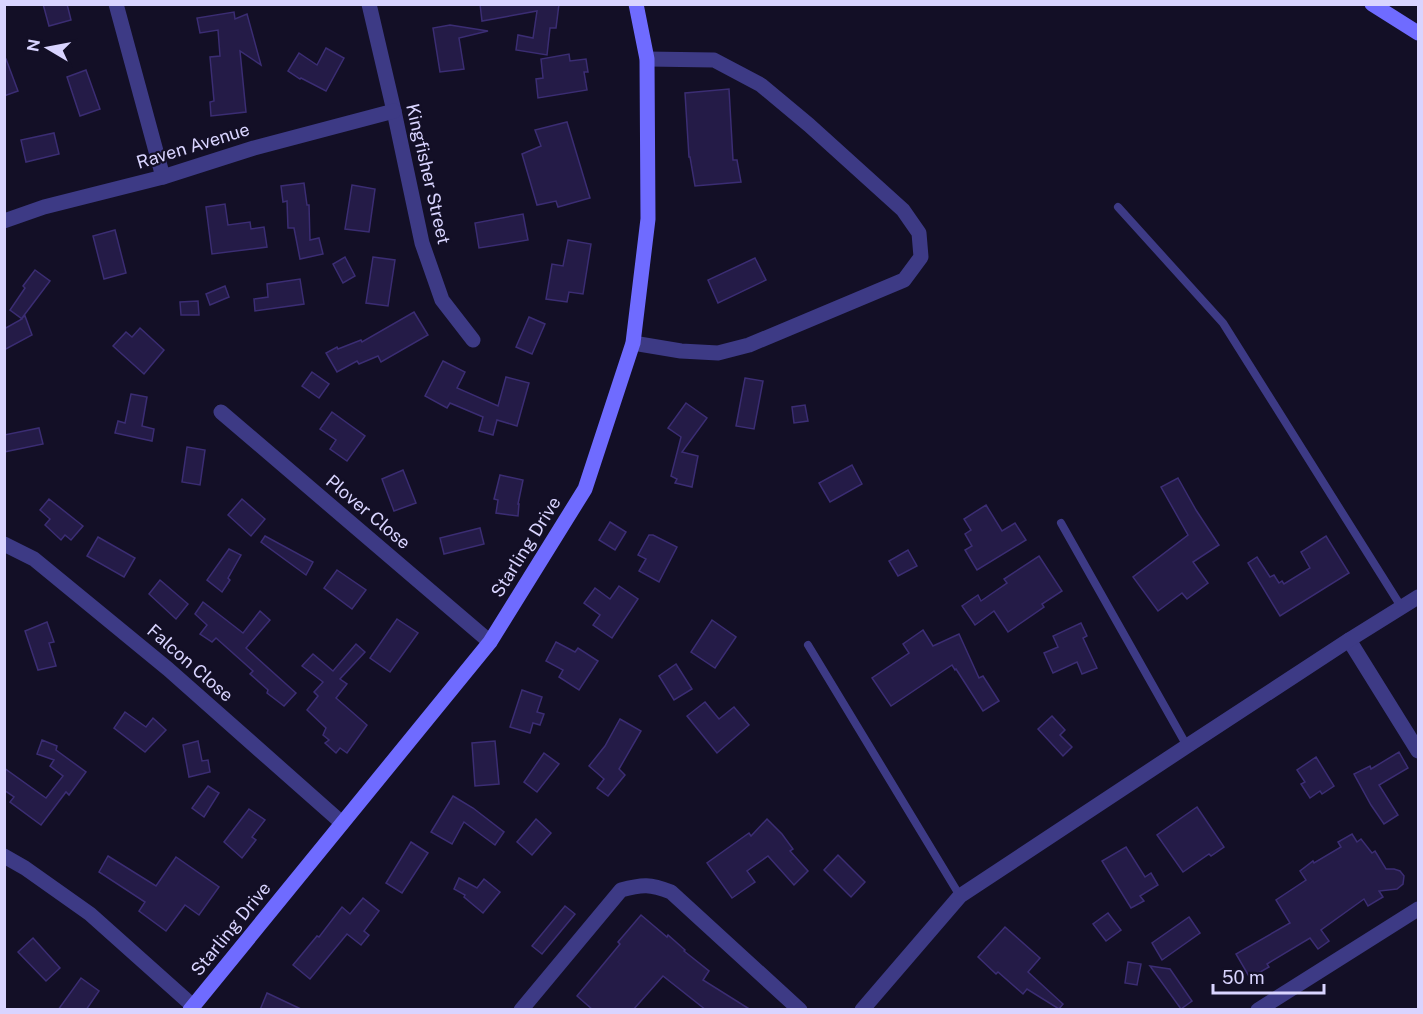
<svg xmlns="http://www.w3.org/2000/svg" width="1423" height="1014" font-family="'Public Sans',sans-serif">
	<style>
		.building { fill: #241b47; stroke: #3b2d73; stroke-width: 1.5 }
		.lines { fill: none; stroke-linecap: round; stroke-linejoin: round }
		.lane { stroke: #3d3a85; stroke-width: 8 }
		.street { stroke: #3d3a85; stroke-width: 15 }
		.secondary { stroke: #6f6bff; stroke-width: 15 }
		.labels { text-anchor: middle; stroke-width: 4.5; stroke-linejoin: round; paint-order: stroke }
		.street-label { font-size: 18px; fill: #d9d4ff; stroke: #130f26 }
	</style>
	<rect width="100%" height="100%" fill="#130f26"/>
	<!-- building -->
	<g class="building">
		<path d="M43,4H67L71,20L49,26Z"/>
		<path d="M480,4H559L556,28H550L547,55L516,50L518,35L533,38L537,11L482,21Z"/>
		<path d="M234,12L235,19L247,14L261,65L240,51L246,112L211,116L210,102L214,101L210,57L220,56L218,30L200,33L197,18Z"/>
		<path d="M450,25L488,31L459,38L464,69L440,72L433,28Z"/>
		<path d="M326,48L344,58L326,91L301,78L300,79L288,71L299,53L317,65Z"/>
		<path d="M569,54L570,61L586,59L588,72H584L587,90L538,98L536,79L543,78L541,59Z"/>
		<path d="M4,59H6L18,91L4,96Z"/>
		<path d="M86,70L100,109L80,116L67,77Z"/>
		<path d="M729,89L733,160H737L741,182L695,186L690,157H689L685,93Z"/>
		<path d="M567,122L590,198L558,207L556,201L537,205L522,154L541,146L535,130Z"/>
		<path d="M54,133L59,154L26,162L21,140Z"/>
		<path d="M304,183L307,205H309L310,240L319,238L323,254L300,259L294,228H288L287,201L283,202L281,186Z"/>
		<path d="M352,185L375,189L369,232L345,229Z"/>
		<path d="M225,204L228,225L250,222L251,229L264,227L267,247L212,254L206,207Z"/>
		<path d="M523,214L528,240L479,248L475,223Z"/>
		<path d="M115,230L126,273L104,279L93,236Z"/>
		<path d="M568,240L591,244L583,294L569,292L567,302L546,299L552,264L563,266Z"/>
		<path d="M345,257L355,276L343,283L333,264Z"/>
		<path d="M373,257L395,260L388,306L366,303Z"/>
		<path d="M755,258L766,280L718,303L708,280Z"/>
		<path d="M35,270L50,281L22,318L25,316L32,335L4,350V329L22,319L10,310L25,288L23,286Z"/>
		<path d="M300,279L304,304L255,311L254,299L268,297L267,284Z"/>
		<path d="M225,286L229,297L210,305L206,294Z"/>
		<path d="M198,301L199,315H181L180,302Z"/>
		<path d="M414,312L428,335L381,362L378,356L359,364L357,361L337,372L326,353L337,347L338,349L361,340L362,342Z"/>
		<path d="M529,317L545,324L532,354L516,347Z"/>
		<path d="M140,328L164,350L144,374L113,346L126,332L132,337Z"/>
		<path d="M443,361L465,372L457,388L498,406L506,377L529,383L517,426L497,420L493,435L479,431L483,417L450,403L447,408L425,396Z"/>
		<path d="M312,372L329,384L319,398L302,386Z"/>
		<path d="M745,378L763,381L754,429L736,426Z"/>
		<path d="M131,394L147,397L142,426L154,429L152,441L115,433L118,421L125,423Z"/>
		<path d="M686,403L707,418L682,452L698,456L692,487L675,483L677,479L671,476L681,437L668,428Z"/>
		<path d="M805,405L808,421L794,423L792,407Z"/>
		<path d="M332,412L365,436L347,461L330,449L336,440L320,429Z"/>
		<path d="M39,428L43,444L4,452V435Z"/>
		<path d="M187,447L205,450L200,485L182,482Z"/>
		<path d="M852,465L862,484L830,502L819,483Z"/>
		<path d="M403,470L416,503L394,511L382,479Z"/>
		<path d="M500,475L523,480L518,504H519L518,516L496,513L498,500L494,499Z"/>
		<path d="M1178,478L1196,510L1219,545L1193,562L1208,583L1187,599L1182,593L1158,611L1133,577L1188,535L1161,487Z"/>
		<path d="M49,499L83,526L71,540L65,535L61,540L45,525L50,519L40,510Z"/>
		<path d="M242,499L265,519L251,536L228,515Z"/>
		<path d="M986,505L1002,531L1015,523L1026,540L977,570L965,550L972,546L965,534L971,530L964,519Z"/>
		<path d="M610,522L626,532L615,550L599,540Z"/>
		<path d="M480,528L484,544L444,554L440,538Z"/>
		<path d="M649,535H653L677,547L659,582L639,571L646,559L638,555Z"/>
		<path d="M265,536L313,562L306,575L261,542Z"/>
		<path d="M1326,536L1349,573L1280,616L1248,563L1257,557L1270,577L1274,575L1279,583L1282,581L1284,584L1310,568L1301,552Z"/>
		<path d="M98,537L135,558L124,577L87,556Z"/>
		<path d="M229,549L241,555L228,578L230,580L222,592L207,580Z"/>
		<path d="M908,550L917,566L898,576L889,561Z"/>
		<path d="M1039,556L1062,591L1042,604L1044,607L1008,632L994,611L975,625L962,606L978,595L981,601L1007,583L1004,579Z"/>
		<path d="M337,570L366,590L352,609L324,588Z"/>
		<path d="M160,580L188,604L176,619L149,594Z"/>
		<path d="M619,586L638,599L612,638L593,625L600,615L584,603L595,588L610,599Z"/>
		<path d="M203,602L243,633L260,611L270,620L246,648L296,693L284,706L267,693L268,690L250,674L253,671L216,638L212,642L200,634L207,625L195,614Z"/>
		<path d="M397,619L418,633L390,672L370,658Z"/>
		<path d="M712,620L736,637L715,668L691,652Z"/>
		<path d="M47,622L54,642L49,643L56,666L38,670L25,631Z"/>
		<path d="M1081,623L1087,636L1083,638L1097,668L1082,674L1077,662L1053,673L1044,653L1058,647L1053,636Z"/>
		<path d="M923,630L933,646L959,634L979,678L983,676L999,701L983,711L956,669L955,670L952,665L891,706L872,678L909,653L903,644Z"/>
		<path d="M556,642L575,652L578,648L598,661L579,690L559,677L563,670L546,661Z"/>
		<path d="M356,644L365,652L340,679L347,684L336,698L367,725L347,753L340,748L336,753L325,743L329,740L323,735L326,728L307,710L318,696L314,692L323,682L302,666L313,654L333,671Z"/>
		<path d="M676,664L692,689L674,700L659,676Z"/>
		<path d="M522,690L542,697L537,712L544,714L540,725L533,723L530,733L510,727Z"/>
		<path d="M705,702L719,719L734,707L749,725L717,753L687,716Z"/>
		<path d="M125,712L146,727L153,718L166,730L145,752L114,728Z"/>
		<path d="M1052,716L1065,730L1060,735L1072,747L1063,756L1038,729Z"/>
		<path d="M620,719L641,731L619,769L625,775L608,796L597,788L604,779L589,766L605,746Z"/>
		<path d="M42,740L57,746L56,750L86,772L69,795L66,792L41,825L10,802L14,797L4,790V768L46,798L63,776L50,766L54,760L37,754Z"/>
		<path d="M198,741L202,761L208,760L210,772L189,777L183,745Z"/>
		<path d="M495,741L499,784L475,786L472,743Z"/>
		<path d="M1399,752L1408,768L1379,785L1398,815L1384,824L1371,805L1354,774L1370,766L1371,769Z"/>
		<path d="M544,753L559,764L537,792L524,782Z"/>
		<path d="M1316,757L1334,786L1322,794L1320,791L1310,798L1301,784L1305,782L1297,770Z"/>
		<path d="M208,786L219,793L204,817L192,808Z"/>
		<path d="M453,796L473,808L504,832L495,845L464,822L452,844L431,832Z"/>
		<path d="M1197,807L1224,847L1211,856L1209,854L1183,872L1157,835Z"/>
		<path d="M249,809L265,820L252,837L256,840L242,858L224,842Z"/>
		<path d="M536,819L551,833L532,855L517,842Z"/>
		<path d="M767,819L782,834L793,849L790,851L808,871L794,885L768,856L747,871L755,882L732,898L707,863L749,833L751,836Z"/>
		<path d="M1352,834L1357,842L1361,839L1372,853L1375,851L1386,869H1394L1400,871L1404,876L1403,884L1397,889L1379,891L1383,897L1368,906L1364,899L1321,930L1329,941L1318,949L1310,938L1267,964L1269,967L1250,978L1236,954L1290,923L1276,900L1306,880L1300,871L1313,861L1314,863L1341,847L1338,842Z"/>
		<path d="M411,842L428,853L402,893L386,883Z"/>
		<path d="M1126,847L1145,877L1151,873L1158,885L1140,896L1144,901L1131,908L1102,861Z"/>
		<path d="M838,855L865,882L851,897L824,870Z"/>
		<path d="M108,856L156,886L176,857L219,887L199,915L185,905L166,931L139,911L145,902L99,872Z"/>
		<path d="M459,878L477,888L484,879L500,892L483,913L464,897L465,895L454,889Z"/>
		<path d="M363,898L379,911L364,931L369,935L361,945L347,934L310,979L293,965L317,936L319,937L342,907L350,914Z"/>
		<path d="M565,906L575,914L542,954L532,946Z"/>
		<path d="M1108,913L1121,930L1106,941L1093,924Z"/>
		<path d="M641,915L667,937L668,935L685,950L684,951L709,971L703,980L751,1010H706L663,976L633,1010H593L577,996L620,944L618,942Z"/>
		<path d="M1189,917L1200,933L1162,960L1152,943Z"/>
		<path d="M1005,927L1040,958L1028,972L1063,1004L1059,1009L1027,989L1023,994L998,972L996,974L978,957Z"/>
		<path d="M33,938L60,968L46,981L18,952Z"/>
		<path d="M1128,962L1141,964L1137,985L1125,983Z"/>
		<path d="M1150,966L1170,969L1192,1001L1181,1009Z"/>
		<path d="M81,978L99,991L86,1010H58Z"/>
		<path d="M267,993L303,1010H260Z"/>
	</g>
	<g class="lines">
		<!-- lane -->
		<g class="lane">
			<path d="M1118,207L1223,323L1402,608"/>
			<path d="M1061,523L1187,746"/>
			<path d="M808,645L960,896"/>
		</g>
		<!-- street -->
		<g class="street">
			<path d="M116,4L163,177"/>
			<path d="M369,4L394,111L422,243L442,300L473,340"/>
			<path d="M4,221L44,207L163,177L254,148L394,111"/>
			<path d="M633,343L681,351L718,353L749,345L904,280L921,257L919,233L903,210L809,125L761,85L714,60L647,59"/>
			<path d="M221,412L490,642"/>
			<path d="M4,544L34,559L168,669L342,823"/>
			<path d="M1349,640L1418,751"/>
			<path d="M4,856L25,868L90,914L193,1006"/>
			<path d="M521,1010L621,890C643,884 650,884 671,892L800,1010"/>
			<path d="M862,1010L960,896L1187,746L1349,640L1418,597"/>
			<path d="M1258,1010L1418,909"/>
		</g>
		<!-- secondary -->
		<g class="secondary">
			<path d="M1372,4L1418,33"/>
			<path d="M190,1010L490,642L585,489L633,343L648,219L647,59L636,4"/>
		</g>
	</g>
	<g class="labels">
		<!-- street labels -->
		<g class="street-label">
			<text transform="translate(193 146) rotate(-17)" y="6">Raven Avenue</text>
			<text transform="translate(428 174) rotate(77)" y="6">Kingfisher Street</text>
			<text transform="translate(368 512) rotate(40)" y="6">Plover Close</text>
			<text transform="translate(526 547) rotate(-58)" y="6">Starling Drive</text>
			<text transform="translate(190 663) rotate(41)" y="6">Falcon Close</text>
			<text transform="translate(231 929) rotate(-51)" y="6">Starling Drive</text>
		</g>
	</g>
	<!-- border -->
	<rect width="1423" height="1014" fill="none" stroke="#d9d4ff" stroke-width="12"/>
	<!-- north arrow -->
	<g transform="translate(48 48) rotate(280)" stroke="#130f26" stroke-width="4.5" paint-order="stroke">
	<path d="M0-4.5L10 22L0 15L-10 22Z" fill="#d9d4ff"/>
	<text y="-9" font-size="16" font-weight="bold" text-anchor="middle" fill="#d9d4ff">N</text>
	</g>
	<!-- scale -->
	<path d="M1213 984v9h111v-9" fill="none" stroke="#d9d4ff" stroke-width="3"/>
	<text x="1222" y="984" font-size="18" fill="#d9d4ff" stroke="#130f26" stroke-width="4.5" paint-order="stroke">50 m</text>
</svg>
